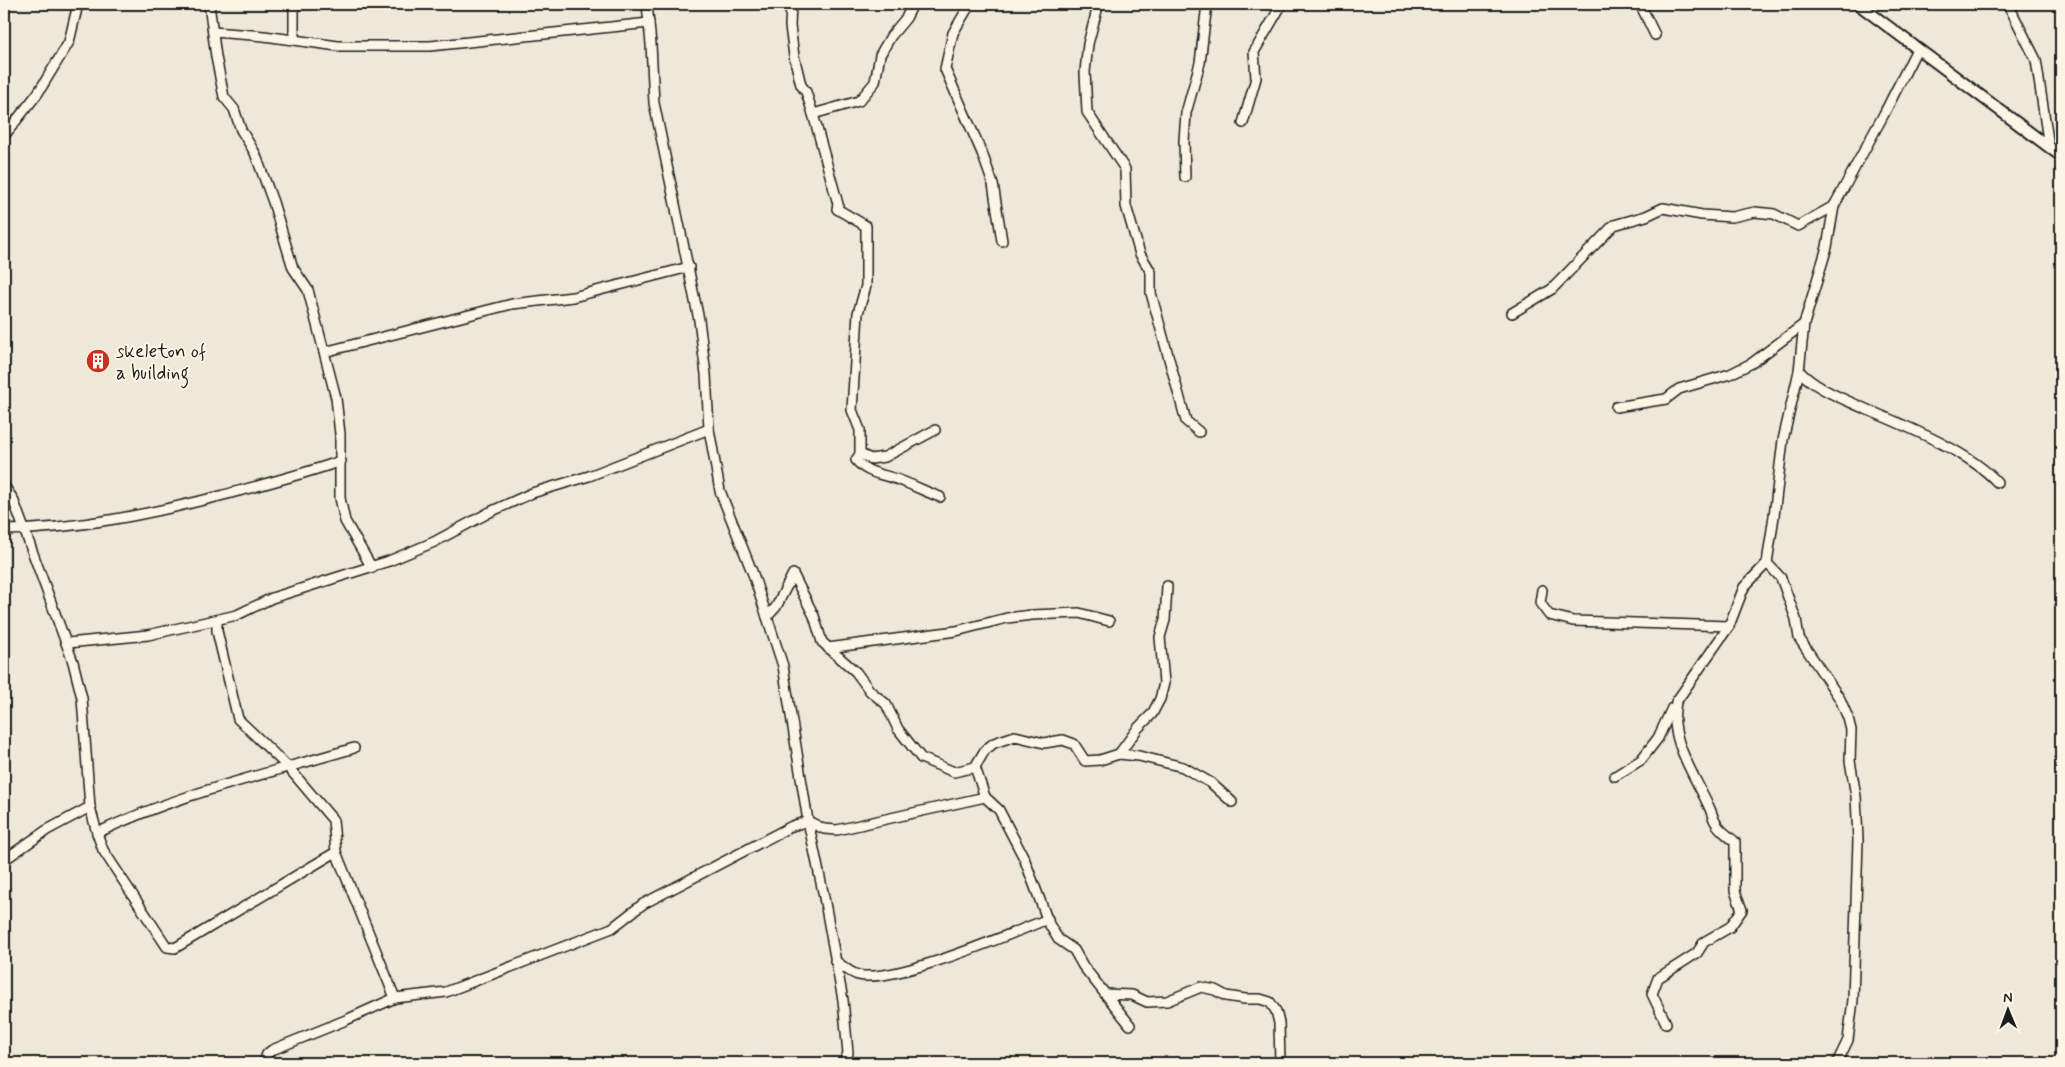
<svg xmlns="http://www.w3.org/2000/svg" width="2065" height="1067" font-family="Mynerve,sans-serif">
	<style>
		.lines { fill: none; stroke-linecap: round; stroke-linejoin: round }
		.minor-casing { stroke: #1c1c1c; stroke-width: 12 }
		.major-casing { stroke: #1c1c1c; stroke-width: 14 }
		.minor { stroke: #fcf5e5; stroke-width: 9 }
		.major { stroke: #fcf5e5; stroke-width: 10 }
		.labels { text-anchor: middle; stroke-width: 4; stroke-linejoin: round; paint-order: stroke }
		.poi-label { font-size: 19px; fill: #1c1c1c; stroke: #fcf5e5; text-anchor: start }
	</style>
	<rect width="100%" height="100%" fill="#eee8d9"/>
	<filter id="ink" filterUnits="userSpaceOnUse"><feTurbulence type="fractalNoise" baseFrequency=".02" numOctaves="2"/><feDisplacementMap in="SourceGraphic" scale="10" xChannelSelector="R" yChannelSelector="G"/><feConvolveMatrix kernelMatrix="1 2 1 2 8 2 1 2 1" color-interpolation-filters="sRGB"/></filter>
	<g filter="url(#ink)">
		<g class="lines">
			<!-- minor casing -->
			<g class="minor-casing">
				<g id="minor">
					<path d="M209,4L216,57L224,97L234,109L241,130L255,153L273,202L293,268L308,290L336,398L340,434V498L345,521L372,568"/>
					<path d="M294,4V40"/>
					<path d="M647,4L651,44L654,103L699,320L706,374L709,429L720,491L753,574L783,666L808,821L823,892L843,1000L848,1053L844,1063"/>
					<path d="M791,4L790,26L794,56L801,85L806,92L813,114L838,204L837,209L866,226V286L858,313L852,410L860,430V454L871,459L885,457L935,430"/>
					<path d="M970,4L953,33L945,69L982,153L993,184L1002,241"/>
					<path d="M1091,4L1097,10L1088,44L1085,72L1087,112L1125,169L1126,206L1140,254L1151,272V293L1186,421L1199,432"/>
					<path d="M1640,4L1655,35"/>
					<path d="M2008,4L2036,60L2049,147"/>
					<path d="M213,32L264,36L338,46H430L649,23"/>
					<path d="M813,114L859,101L875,82L880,55L891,36L906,18L913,4"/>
					<path d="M1243,123L1256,78L1254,52L1282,4"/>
					<path d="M4,136L38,93L69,42L78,4"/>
					<path d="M1185,177L1184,141L1186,113L1200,63L1207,4"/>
					<path d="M1512,313L1552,289L1614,225L1646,216L1663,208L1702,215L1732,217L1755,212L1774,214L1798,226L1834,206"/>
					<path d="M324,352L512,304L573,297L689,267"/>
					<path d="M1799,371C1817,389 1839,397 1861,407C1901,424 1969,451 1997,482"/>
					<path d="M1616,407L1666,399L1679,389L1730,374L1752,363L1804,324"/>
					<path d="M860,454L856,460C867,474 883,474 899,480C913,485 926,492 940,497"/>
					<path d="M4,486L13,499L73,662L82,698L90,807L97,833L103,850L167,947L175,948L336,852"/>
					<path d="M4,530C78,529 149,514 220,496C261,485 301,475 341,461"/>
					<path d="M1542,590L1540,603L1549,615L1573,621L1729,626"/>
					<path d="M217,621V631L238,719L288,767L333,820L336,852L395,998"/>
					<path d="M68,643L148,635L237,615L272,598L389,561L434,542L490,512L532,493L589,476L709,429"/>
					<path d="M828,648L956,631L1007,618L1032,615L1079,613L1109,621"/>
					<path d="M1119,754L1138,728L1152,714L1160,699L1164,683L1160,637L1165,620L1167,586"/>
					<path d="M975,767L985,750L994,743L1015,736L1044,743L1063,740L1074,744L1085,761L1100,760L1119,754L1139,756L1183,767L1211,783L1232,802"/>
					<path d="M1615,776L1641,760L1658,738L1672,708"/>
					<path d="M985,797L999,810L1024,858L1049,924L1058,939L1074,950L1083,966L1130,1025"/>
					<path d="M97,833C179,793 268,774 354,748"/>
					<path d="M4,860L47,830L90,807"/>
					<path d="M835,961C842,965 850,973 858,975C894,984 1009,934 1048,919"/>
					<path d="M1105,994L1132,995L1147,1002L1167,1001L1201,987L1215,990L1226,996L1245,999H1260L1270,1002L1276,1011L1279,1023L1280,1063"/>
					<path d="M1666,1023L1652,994L1658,978L1697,953L1704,942L1730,927L1742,910L1735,891V842C1729,836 1719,830 1716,823C1713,819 1712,813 1710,809C1695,775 1668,740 1676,702L1729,626L1744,587L1767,563"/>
					<path d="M264,1063L267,1054L272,1050L346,1020L395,998L446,992L612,928L643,904L792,826L808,821L824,829L837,830L985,797L975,767L954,772L921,758L898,729L886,704L870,691L856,672L822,642L814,616L793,574L776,607L767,617"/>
					<path d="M1837,1063L1848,1040L1853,1000L1858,840L1856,796L1850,761L1851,730L1848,718L1840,699L1799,638L1796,619L1781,578L1767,563L1774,516L1783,440L1799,371L1804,324L1827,247L1834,206L1884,114L1917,49"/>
				</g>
			</g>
			<!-- major casing -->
			<g class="major-casing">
				<path id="major" d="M1858,4L2061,156"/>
			</g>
			<!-- minor -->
			<use href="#minor" class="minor"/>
			<!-- major -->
			<use href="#major" class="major"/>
		</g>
	</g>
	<!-- icons -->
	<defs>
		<g id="building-disc" transform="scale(1.25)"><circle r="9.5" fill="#c8321e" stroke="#fcf5e5"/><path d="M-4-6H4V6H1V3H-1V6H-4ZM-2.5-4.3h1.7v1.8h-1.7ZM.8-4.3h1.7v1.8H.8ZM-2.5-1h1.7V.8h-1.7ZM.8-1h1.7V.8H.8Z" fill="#fff"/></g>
	</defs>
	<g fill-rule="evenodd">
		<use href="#building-disc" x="98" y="361"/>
	</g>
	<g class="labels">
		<!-- poi labels -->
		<g class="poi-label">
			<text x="116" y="357">skeleton of<tspan x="116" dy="22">a building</tspan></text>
		</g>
	</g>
	<!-- margin -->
	<rect width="2065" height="1067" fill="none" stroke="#fcf5e5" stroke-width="20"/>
	<rect x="10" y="10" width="2045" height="1047" fill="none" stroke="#1c1c1c" stroke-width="2" filter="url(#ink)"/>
	<!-- north arrow -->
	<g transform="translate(2008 1010) rotate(359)" stroke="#fcf5e5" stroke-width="4" paint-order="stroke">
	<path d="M0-4L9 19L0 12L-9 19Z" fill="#1c1c1c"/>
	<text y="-8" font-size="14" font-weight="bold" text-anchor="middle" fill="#1c1c1c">N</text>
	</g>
</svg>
